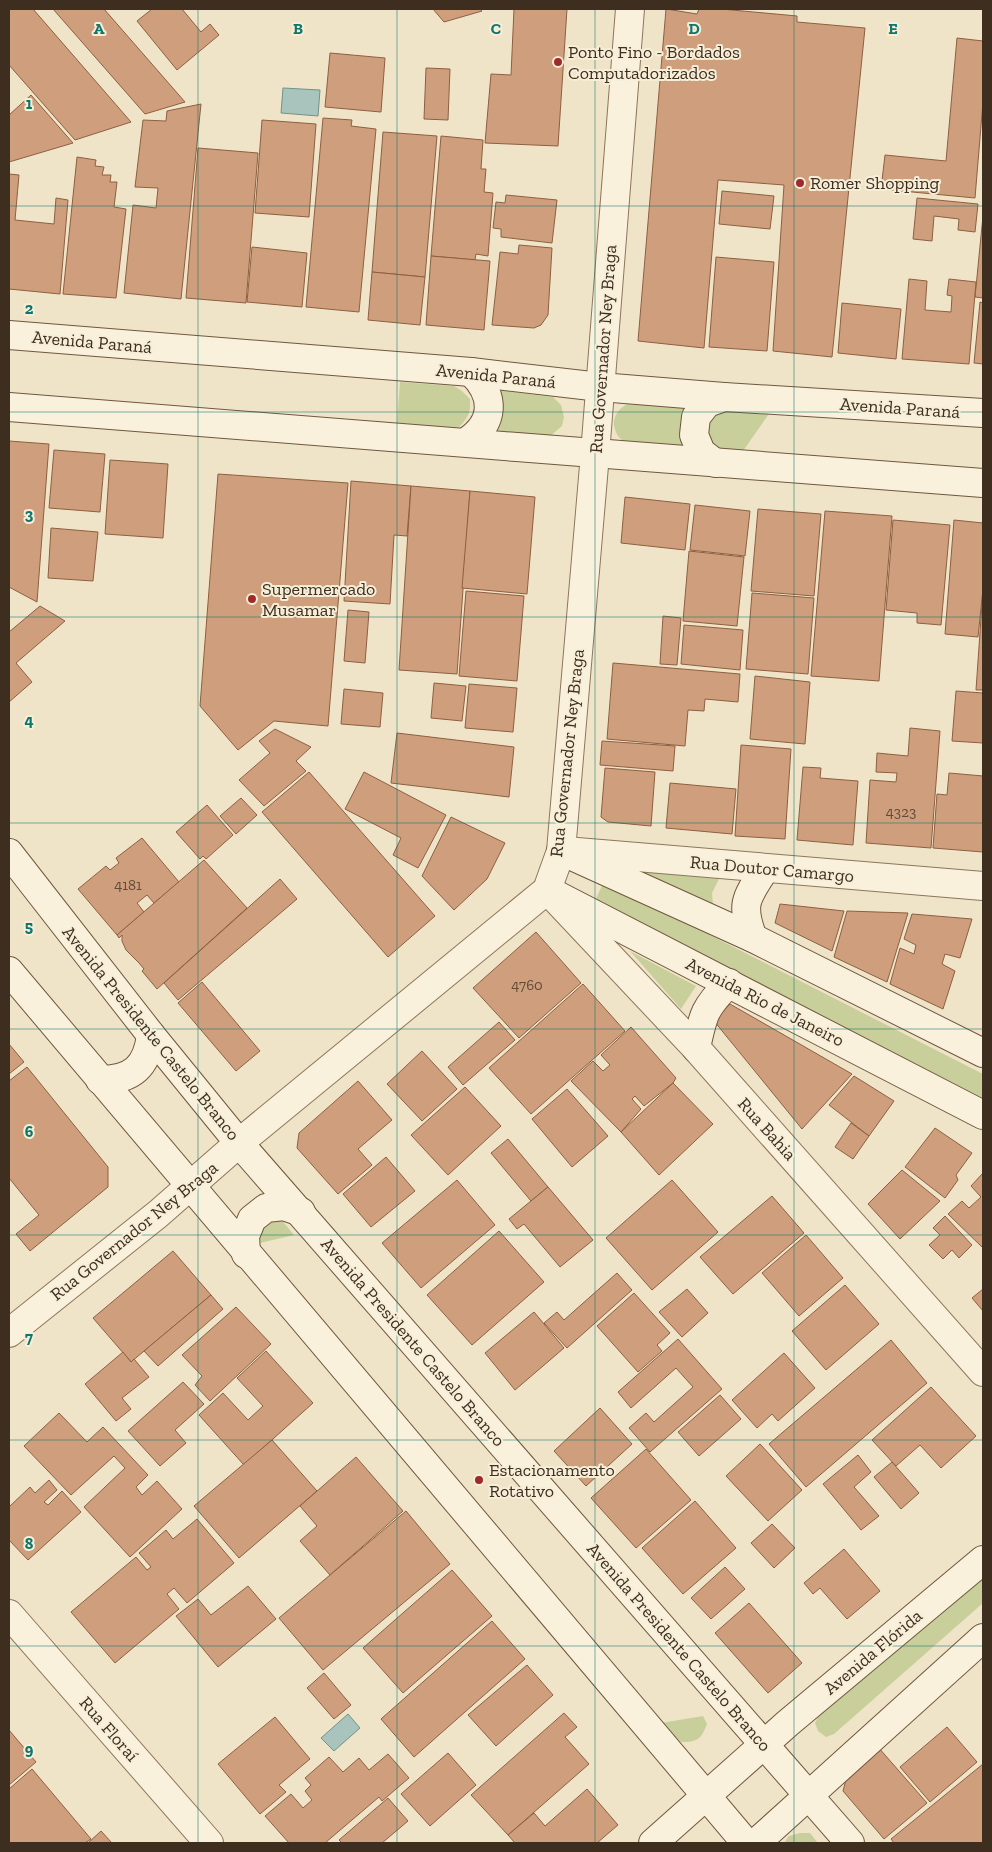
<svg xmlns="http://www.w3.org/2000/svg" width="992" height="1852" font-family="'Zilla Slab',serif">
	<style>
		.green { fill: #c9cf9b }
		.water { fill: #a9c4bc; stroke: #6f938a }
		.building { fill: #cf9f7d; stroke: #8d5f41 }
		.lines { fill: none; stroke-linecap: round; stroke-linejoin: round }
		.street-casing { stroke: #8d765c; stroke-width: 30 }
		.secondary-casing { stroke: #6f573f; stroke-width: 30 }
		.street { stroke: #faf1dc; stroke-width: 28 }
		.secondary { stroke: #faf1dc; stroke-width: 28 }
		.grid { fill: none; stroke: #0f766e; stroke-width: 1; stroke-opacity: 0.55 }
		.poi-dot { fill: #9e2a2b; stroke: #f7eed8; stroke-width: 2 }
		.labels { text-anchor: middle; stroke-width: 4; stroke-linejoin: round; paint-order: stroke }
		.number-label { font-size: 15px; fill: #624a37 }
		.poi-label { font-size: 18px; fill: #3d2e20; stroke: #f7eed8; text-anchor: start }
		.street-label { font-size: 18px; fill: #3d2e20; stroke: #f7eed8 }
		.grid-label { font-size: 16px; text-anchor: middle; font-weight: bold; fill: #0f766e; stroke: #f7eed8; stroke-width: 4; stroke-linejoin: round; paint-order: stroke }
	</style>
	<rect width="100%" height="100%" fill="#f0e4c8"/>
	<!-- green -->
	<g class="green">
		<path d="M400,382L454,386L462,391L470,399C471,413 468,418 458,428L397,424Z"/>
		<path d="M497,390L553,397L561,405L564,417L562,426L549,437L488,433Z"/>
		<path d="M627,404L687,407L680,430L683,447C670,446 636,447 625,442C618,438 616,433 614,426C613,415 619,409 627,404Z"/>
		<path d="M728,411H771L743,451L724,450L711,445C703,426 707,415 728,411Z"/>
		<path d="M623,866L721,875L712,893L713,905Z"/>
		<path d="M604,881L983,1074V1098L595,901Z"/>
		<path d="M630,951L696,986L681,1009Z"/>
		<path d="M280,1218L294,1235L256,1244L257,1223Z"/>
		<path d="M983,1572V1603L834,1734L826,1737L818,1731L815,1723L818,1717Z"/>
		<path d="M703,1716L707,1724C701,1740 697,1742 681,1742L661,1723Z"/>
		<path d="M800,1833H810L818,1843H784L789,1836Z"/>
	</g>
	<!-- water -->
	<g class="water">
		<path d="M283,88L320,90L318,116L281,113Z"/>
		<path d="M348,1714L360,1728L334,1751L321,1738Z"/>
	</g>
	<!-- building -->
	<g class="building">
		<path d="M9,9H33L131,122L75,140L9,65Z"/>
		<path d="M53,9H104L185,102L145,114Z"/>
		<path d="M152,9H182L201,32L210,24L219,35L177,70L137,21Z"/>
		<path d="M433,9H480L482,11L444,22Z"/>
		<path d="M514,9H567L558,146L485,143L491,74L511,75Z"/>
		<path d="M666,9L697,14L699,9H721L797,16V22L865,28L832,357L773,351L784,185L718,180L704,348L638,341Z"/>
		<path d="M957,38L983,41V102L975,198L881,189L885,155L946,161Z"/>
		<path d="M330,53L385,58L381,112L325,107Z"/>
		<path d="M426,68L450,69L448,120L424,119Z"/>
		<path d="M31,95L73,143L9,162V115Z"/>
		<path d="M201,104L181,299L124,293L133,205L156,208L158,188L135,187L143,120L166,121L167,111Z"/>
		<path d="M323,118L352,120L351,126L376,129L359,312L306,307Z"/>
		<path d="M262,120L316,124L309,217L255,213Z"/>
		<path d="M383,132L437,136L425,277L372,272Z"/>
		<path d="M441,136L483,140L481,169H486L484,192L493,193L488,256L476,254L475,260L431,256Z"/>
		<path d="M198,148L258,153L246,303L186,298Z"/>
		<path d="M77,157L96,160L95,166L104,167L102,175H111L110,182H117L114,207L126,209L116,298L63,294Z"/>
		<path d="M9,174L19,175L15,220L54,224L56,198L68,200L60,294L9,289Z"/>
		<path d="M722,191L774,196L770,229L719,224Z"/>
		<path d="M506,195L557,200L552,243L501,237V229L493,228L496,202L505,203Z"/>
		<path d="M917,198L978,204L975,232L958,230L959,219L934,216L932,241L913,239Z"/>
		<path d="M983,216V298L975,297Z"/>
		<path d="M519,245L552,248L548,315L541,325L534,328L492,325L500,252L518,254Z"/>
		<path d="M252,247L307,253L302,307L247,302Z"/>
		<path d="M431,256L490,261L484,330L426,325Z"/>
		<path d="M716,257L774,262L767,351L709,347Z"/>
		<path d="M372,272L425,277L420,325L368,320Z"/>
		<path d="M909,279L927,281L925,310L951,312L952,296L947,295L949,279L976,282L969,364L902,359Z"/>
		<path d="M980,302L983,303V364L974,363Z"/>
		<path d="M842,303L901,309L896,359L838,353Z"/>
		<path d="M9,441L49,444L37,602L9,587Z"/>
		<path d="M54,450L105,454L100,512L49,508Z"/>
		<path d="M110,460L168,464L163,538L105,534Z"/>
		<path d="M218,474L348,483L328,726L274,721L238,750L200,706Z"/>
		<path d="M351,481L411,486L407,536L394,535L390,604L344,601Z"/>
		<path d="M411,486L470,491L457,674L399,670Z"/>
		<path d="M470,491L535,497L527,594L462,588Z"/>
		<path d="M625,497L690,504L685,550L621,543Z"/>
		<path d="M695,505L750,511L745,556L690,550Z"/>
		<path d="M758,509L821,514L814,596L751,591Z"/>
		<path d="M825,511L892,516L879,681L811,676Z"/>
		<path d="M893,520L950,525L941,625L917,623V613L886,610Z"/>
		<path d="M954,520L983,523V589L978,637L945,634Z"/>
		<path d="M51,528L98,532L93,581L48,578Z"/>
		<path d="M689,551L744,557L737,626L683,621Z"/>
		<path d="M983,589V690H976Z"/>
		<path d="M466,591L524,596L517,681L459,676Z"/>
		<path d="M752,593L814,598L808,674L746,669Z"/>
		<path d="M40,606L65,621L16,663L32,682L9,702V632Z"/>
		<path d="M348,610L369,612L365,663L344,661Z"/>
		<path d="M663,616L681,618L677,665L660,664Z"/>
		<path d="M684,625L743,630L740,670L681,664Z"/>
		<path d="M613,663L740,674L738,702L705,699L704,711L688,710L685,746L607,739Z"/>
		<path d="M755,676L810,682L805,744L750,739Z"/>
		<path d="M434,683L466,686L462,721L431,718Z"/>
		<path d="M469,684L517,688L513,732L465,728Z"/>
		<path d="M344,689L383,693L380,727L341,724Z"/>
		<path d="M956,691L983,693V743L952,741Z"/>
		<path d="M910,728L940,731L931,848L866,843L870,780L896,782L897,773L876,772L877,753L908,756Z"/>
		<path d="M275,729L311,747L296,761L306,771L264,806L239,780L270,753L259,741Z"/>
		<path d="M397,733L514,747L509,797L391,783Z"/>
		<path d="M602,741L675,746L673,771L600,765Z"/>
		<path d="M741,745L791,749L785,839L735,836Z"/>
		<path d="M803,767L821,768L820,778L858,781L853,845L797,840Z"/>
		<path d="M605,768L655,772L651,826L608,822L601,817Z"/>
		<path d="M309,772L435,916L388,957L262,812Z"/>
		<path d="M364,772L446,815L418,868L393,855L401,838L345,809Z"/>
		<path d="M949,773L983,776V852L933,848L937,794L947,795Z"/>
		<path d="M670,783L736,789L732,834L666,828Z"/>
		<path d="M241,798L257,815L236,834L220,816Z"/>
		<path d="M207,805L233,835L206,859L203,856L200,859L176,832Z"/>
		<path d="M451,817L505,843L487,879L454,910L422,876Z"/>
		<path d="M142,838L179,882L154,903L147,895L137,903L144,912L117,935L78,889L106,866L110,870L119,863L116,858Z"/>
		<path d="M204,860L247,908L157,989L142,971L144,969L139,963L126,950L122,941V935L119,938L117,935Z"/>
		<path d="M280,879L297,899L178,1000L164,983Z"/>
		<path d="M780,904L844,911L832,951L775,923Z"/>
		<path d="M847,911L908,913L887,982L834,957Z"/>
		<path d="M912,914L972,919L960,958L945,954L942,964L955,971L943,1009L890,984L900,948L914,954L916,945L904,939Z"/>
		<path d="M536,932L581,983L519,1038L473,988Z"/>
		<path d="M202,982L260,1051L236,1071L178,1003Z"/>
		<path d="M583,984L625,1031L531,1114L489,1068Z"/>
		<path d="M730,1004L852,1074L802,1129L714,1021Z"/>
		<path d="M499,1022L515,1040L463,1085L448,1067Z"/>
		<path d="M631,1027L676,1078L673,1083L644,1106L635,1096L632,1099L641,1109L621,1132L571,1081L593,1061L603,1071L610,1065L601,1055Z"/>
		<path d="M9,1044L24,1062L9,1074Z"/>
		<path d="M422,1051L457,1089L422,1121L387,1084Z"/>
		<path d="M27,1067L108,1167V1187L30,1251L16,1234L39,1215L9,1178V1081Z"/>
		<path d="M854,1076L894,1101L869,1136L829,1105Z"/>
		<path d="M358,1081L392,1120L358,1149L372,1165L338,1194L297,1148L299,1133Z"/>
		<path d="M673,1083L713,1124L659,1175L621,1132Z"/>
		<path d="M465,1087L501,1126L448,1175L411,1135Z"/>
		<path d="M567,1089L608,1136L572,1167L532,1119Z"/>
		<path d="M851,1123L869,1136L853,1159L835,1147Z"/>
		<path d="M935,1128L972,1153L956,1175L958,1180L945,1198L905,1167Z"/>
		<path d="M508,1139L548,1187L531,1201L491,1153Z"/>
		<path d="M386,1157L415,1191L371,1227L343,1194Z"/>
		<path d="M902,1170L940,1201L900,1239L868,1204Z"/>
		<path d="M983,1173V1248L948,1214L962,1201L969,1208L981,1197L971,1186Z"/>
		<path d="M457,1180L495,1225L421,1288L382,1243Z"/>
		<path d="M672,1180L718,1232L652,1290L606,1238Z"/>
		<path d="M548,1187L593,1240L560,1267L524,1224L517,1229L509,1219Z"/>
		<path d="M772,1196L804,1233L733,1294L700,1257Z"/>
		<path d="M945,1216L972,1245L959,1258L952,1250L943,1259L929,1245L940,1235L933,1228Z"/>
		<path d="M499,1231L544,1282L472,1345L427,1295Z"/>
		<path d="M806,1235L843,1278L799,1316L762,1273Z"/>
		<path d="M173,1251L211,1295L131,1362L93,1318Z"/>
		<path d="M617,1273L632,1290L567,1348L544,1323L557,1312L564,1320Z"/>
		<path d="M845,1285L879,1324L826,1370L792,1331Z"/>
		<path d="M687,1289L708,1313L682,1337L659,1312Z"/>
		<path d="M983,1289V1311L972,1298Z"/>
		<path d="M634,1293L670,1333L657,1345L662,1351L638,1372L597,1326Z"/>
		<path d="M211,1295L223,1309L158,1366L144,1351Z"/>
		<path d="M236,1307L271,1344L210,1401L195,1385L202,1376L182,1355Z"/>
		<path d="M534,1312L564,1348L515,1390L485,1353Z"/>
		<path d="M678,1339L722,1389L650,1452L629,1428L646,1413L654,1422L693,1387L676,1368L631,1408L618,1392Z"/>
		<path d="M891,1340L927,1383L806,1487L769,1444Z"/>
		<path d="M266,1351L313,1403L244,1465L199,1415L223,1393L248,1420L263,1406L237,1378Z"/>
		<path d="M123,1352L131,1362L134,1359L149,1377L122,1398L131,1409L116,1421L85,1384Z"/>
		<path d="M784,1353L815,1388L778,1421L772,1414L757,1428L732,1400Z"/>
		<path d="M183,1382L204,1404L175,1430L186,1443L160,1466L128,1431Z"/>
		<path d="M931,1387L976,1436L941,1468L920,1445L896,1466L872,1440Z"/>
		<path d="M720,1395L741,1419L699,1456L678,1432Z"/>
		<path d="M600,1408L632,1444L586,1486L554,1451Z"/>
		<path d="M59,1413L87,1442L103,1427L148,1475L136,1487L142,1495L157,1481L182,1509L130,1557L84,1507L125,1468L114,1456L71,1495L24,1446Z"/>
		<path d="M272,1440L317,1491L239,1558L194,1506Z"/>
		<path d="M760,1444L802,1490L768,1521L726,1476Z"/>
		<path d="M646,1449L691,1500L636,1548L591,1498Z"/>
		<path d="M858,1455L871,1472L854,1487L879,1516L861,1530L823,1484Z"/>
		<path d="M356,1457L403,1511L330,1575L300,1541L317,1526L300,1506Z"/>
		<path d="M892,1462L919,1493L901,1509L874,1477Z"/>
		<path d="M49,1480L57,1490L44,1502L48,1505L62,1491L81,1512L28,1560L9,1540V1507L30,1487L35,1493Z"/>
		<path d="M695,1501L736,1548L683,1594L642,1548Z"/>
		<path d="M406,1511L450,1564L323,1670L279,1618Z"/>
		<path d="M197,1519L234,1563L187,1603L174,1588L167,1594L179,1609L115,1663L71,1612L136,1557L147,1570L151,1567L139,1553L166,1530L173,1539Z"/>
		<path d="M772,1524L795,1548L774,1568L751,1543Z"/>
		<path d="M844,1549L880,1591L847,1619L820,1588L813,1594L804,1583Z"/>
		<path d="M725,1567L745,1589L711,1619L691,1598Z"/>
		<path d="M452,1570L492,1616L403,1693L363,1648Z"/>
		<path d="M248,1586L276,1619L218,1667L176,1616L198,1599L211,1615Z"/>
		<path d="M749,1603L802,1663L768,1693L715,1633Z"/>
		<path d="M492,1621L525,1659L414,1757L381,1719Z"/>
		<path d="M527,1665L553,1695L496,1746L468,1715Z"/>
		<path d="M324,1673L351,1705L334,1719L307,1688Z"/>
		<path d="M564,1713L577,1727L565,1737L589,1764L508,1835L471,1795Z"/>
		<path d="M275,1717L310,1759L279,1785L286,1792L260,1814L218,1764Z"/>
		<path d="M947,1727L977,1762L930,1802L900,1767Z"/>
		<path d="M9,1730L36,1762L9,1785Z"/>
		<path d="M878,1747L927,1803L884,1839L843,1791L848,1772Z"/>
		<path d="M448,1753L476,1785L430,1826L401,1794Z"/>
		<path d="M388,1754L409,1778L382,1801L379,1797L325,1843H289L265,1816L291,1794L303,1808L312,1800L305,1791L311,1785L305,1778L329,1757L343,1772L359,1758L369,1770Z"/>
		<path d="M983,1764V1843H894L891,1839Z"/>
		<path d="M32,1769L91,1839L85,1843H9V1789Z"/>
		<path d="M587,1789L618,1825L597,1843H515L508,1835L534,1813L545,1826Z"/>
		<path d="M388,1798L408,1821L382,1843H342L339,1840Z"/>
		<path d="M101,1831L112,1843H88Z"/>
	</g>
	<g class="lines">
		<!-- street casing -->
		<g class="street-casing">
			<g id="street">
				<path d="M565,851L983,886"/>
				<path d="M550,893L696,1048L983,1372"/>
				<path d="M9,1333L158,1214L239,1143L547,890L561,851L595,454L630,9"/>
				<path d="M9,1614L209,1843"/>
			</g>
		</g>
		<!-- secondary casing -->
		<g class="secondary-casing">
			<g id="secondary">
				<path d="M9,335L471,372L600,387L724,397L983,413"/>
				<path d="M9,407C334,432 658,459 983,483"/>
				<path d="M466,442C495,423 496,396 471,372"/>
				<path d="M715,463L701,452L694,435L696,417L707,403L724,397"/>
				<path d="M561,851L753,938L983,1053"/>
				<path d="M9,853L151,1035L239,1143L850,1843"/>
				<path d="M547,890L983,1115"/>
				<path d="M753,938C740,904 746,898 765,869"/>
				<path d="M9,971L746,1843"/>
				<path d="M696,1048C703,1015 704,1008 729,983"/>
				<path d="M100,1080C132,1080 147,1067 151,1035"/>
				<path d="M246,1254L245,1236L252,1219L266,1208L284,1206L301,1212"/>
				<path d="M653,1843L788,1723L983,1560"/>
				<path d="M756,1843L983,1638"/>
			</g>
		</g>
		<!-- street -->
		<use href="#street" class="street"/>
		<!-- secondary -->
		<use href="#secondary" class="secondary"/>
	</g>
	<!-- grid -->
	<path class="grid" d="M198,9V1843M397,9V1843M595,9V1843M794,9V1843M9,206H983M9,412H983M9,617H983M9,823H983M9,1029H983M9,1235H983M9,1440H983M9,1646H983"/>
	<!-- markers -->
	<g class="poi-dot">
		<circle cx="558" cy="62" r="5"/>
		<circle cx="800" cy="183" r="5"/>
		<circle cx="252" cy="599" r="5"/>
		<circle cx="479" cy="1480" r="5"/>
	</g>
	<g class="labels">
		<!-- number labels -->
		<g class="number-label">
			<text x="901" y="817">4323</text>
			<text x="128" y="890">4181</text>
			<text x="527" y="990">4760</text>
		</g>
		<!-- poi labels -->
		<g class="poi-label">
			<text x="568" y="58">Ponto Fino - Bordados<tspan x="568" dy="21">Computadorizados</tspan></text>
			<text x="810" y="189">Romer Shopping</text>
			<text x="262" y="595">Supermercado<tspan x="262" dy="21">Musamar</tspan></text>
			<text x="489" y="1476">Estacionamento<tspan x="489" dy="21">Rotativo</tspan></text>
		</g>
		<!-- street labels -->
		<g class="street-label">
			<text transform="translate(92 342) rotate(5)" y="6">Avenida Paraná</text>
			<text transform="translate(603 349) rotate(-86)" y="6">Rua Governador Ney Braga</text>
			<text transform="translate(496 376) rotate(6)" y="6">Avenida Paraná</text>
			<text transform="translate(900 408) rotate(4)" y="6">Avenida Paraná</text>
			<text transform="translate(567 753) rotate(-84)" y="6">Rua Governador Ney Braga</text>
			<text transform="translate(772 869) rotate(5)" y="6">Rua Doutor Camargo</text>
			<text transform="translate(765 1002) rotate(27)" y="6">Avenida Rio de Janeiro</text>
			<text transform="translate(151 1033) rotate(51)" y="6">Avenida Presidente Castelo Branco</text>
			<text transform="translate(767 1129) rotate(48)" y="6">Rua Bahia</text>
			<text transform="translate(134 1231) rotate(-39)" y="6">Rua Governador Ney Braga</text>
			<text transform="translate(413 1342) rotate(49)" y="6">Avenida Presidente Castelo Branco</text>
			<text transform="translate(679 1647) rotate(49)" y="6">Avenida Presidente Castelo Branco</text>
			<text transform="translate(873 1652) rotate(-40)" y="6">Avenida Flórida</text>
			<text transform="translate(109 1729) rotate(49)" y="6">Rua Floraí</text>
		</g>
	</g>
	<g class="grid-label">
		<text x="99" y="34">A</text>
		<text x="298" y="34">B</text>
		<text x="496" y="34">C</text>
		<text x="694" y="34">D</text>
		<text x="893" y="34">E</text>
		<text x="29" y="109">1</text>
		<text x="29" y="314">2</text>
		<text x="29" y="520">3</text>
		<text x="29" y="726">4</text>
		<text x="29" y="932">5</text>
		<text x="29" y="1137">6</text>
		<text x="29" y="1343">7</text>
		<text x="29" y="1549">8</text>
		<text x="29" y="1755">9</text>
	</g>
	<!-- border -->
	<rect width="992" height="1852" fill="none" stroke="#3d2e20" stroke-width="20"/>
</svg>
